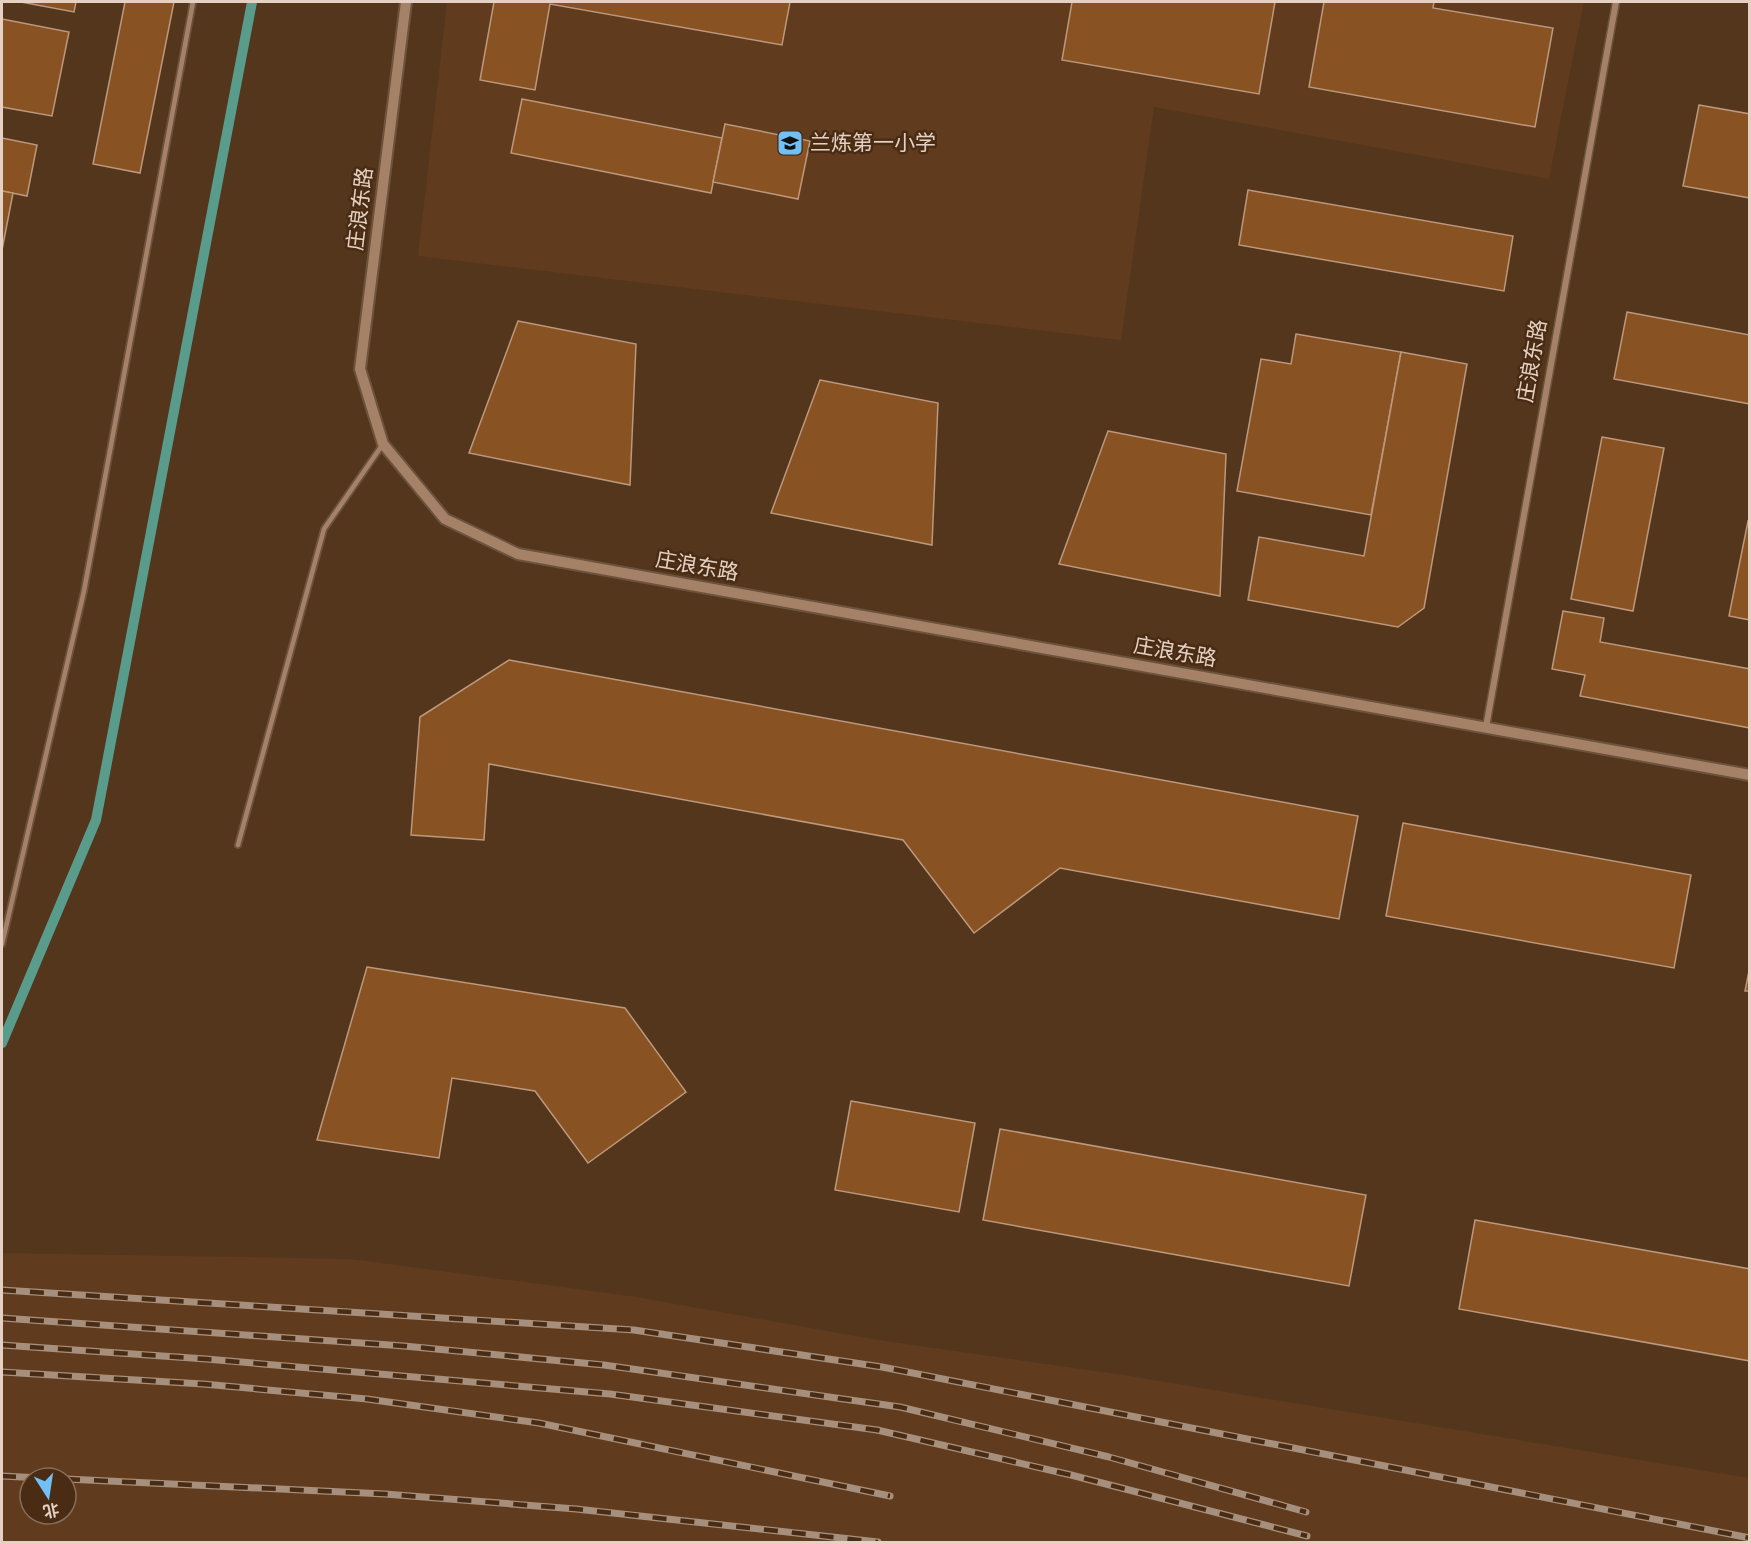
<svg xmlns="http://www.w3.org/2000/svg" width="1751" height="1544" font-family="Raleway,'Noto Sans SC',sans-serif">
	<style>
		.built { fill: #603b1d; fill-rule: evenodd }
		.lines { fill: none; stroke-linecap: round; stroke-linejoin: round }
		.stream { stroke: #599c8c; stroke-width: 10 }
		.building { fill: #885223; stroke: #bc987d; stroke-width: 1.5 }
		.service-casing { stroke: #6c533d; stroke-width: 8 }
		.minor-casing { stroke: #6c533d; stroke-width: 9 }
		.tertiary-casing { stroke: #6c533d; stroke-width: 14 }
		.service { stroke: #a58167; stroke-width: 4.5 }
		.minor { stroke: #a58167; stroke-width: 6 }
		.tertiary { stroke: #a58167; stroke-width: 10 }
		.rail-casing { stroke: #a68f7c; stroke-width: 7 }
		.rail { stroke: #492c13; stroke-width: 4.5; stroke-dasharray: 14; stroke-linecap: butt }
		.labels { text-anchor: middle; stroke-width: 5; stroke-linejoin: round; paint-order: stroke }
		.poi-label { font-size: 21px; fill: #e4d1c3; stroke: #492c13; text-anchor: start }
		.street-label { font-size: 21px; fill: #e4d1c3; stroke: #492c13 }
	</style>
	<rect width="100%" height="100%" fill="#54361d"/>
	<!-- built -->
	<g class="built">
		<path d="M447,2H1584L1549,179L1154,107L1121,340L418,256Z"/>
		<path d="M2,1253L351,1259L637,1297L878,1340L1130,1376L1749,1478V1542H2ZM30,1478H66V1514H30Z"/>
	</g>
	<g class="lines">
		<!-- stream -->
		<path class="stream" d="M2,1043L96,820L252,2"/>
	</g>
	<!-- building -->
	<g class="building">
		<path d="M21,2H76L74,12Z"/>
		<path d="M125,2H174L140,173L93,164Z"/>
		<path d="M494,2H790L782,45L550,4L535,90L480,80Z"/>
		<path d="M1072,2H1275L1259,94L1062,60Z"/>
		<path d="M1324,2H1434L1433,8L1553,28L1535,127L1309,87Z"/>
		<path d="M2,19L69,32L52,116L2,107Z"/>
		<path d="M522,99L722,138L711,193L511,153Z"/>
		<path d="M1699,105L1750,114V198L1683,186Z"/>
		<path d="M725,124L810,141L798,199L713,182Z"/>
		<path d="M2,138L37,145L27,196L2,191Z"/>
		<path d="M1248,190L1513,236L1504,291L1239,245Z"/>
		<path d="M2,191L13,193L2,250Z"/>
		<path d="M1627,312L1750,335V404L1614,379Z"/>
		<path d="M518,321L636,344L630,485L469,453Z"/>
		<path d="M1296,334L1401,352L1371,515L1237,491L1261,359L1291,364Z"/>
		<path d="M1401,352L1467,364L1424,608L1398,627L1248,600L1259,537L1364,556Z"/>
		<path d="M820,380L938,403L932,545L771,513Z"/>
		<path d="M1108,431L1226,454L1220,596L1059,564Z"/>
		<path d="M1602,437L1664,448L1633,611L1571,599Z"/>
		<path d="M1748,521L1750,522V620L1729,616Z"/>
		<path d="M1563,611L1604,618L1600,642L1750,669V728L1580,696L1585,675L1552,669Z"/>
		<path d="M509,660L1358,816L1339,919L1060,868L974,933L903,840L489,764L484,840L411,835L420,717Z"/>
		<path d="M1403,823L1691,875L1674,968L1386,916Z"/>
		<path d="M1750,966V991H1745Z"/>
		<path d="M367,967L625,1008L686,1092L588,1163L535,1091L452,1078L439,1158L317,1140Z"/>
		<path d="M851,1101L975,1123L959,1212L835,1190Z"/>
		<path d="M1000,1129L1366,1195L1349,1286L983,1220Z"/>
		<path d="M1475,1220L1750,1269V1361L1459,1309Z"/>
	</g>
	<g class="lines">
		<!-- service casing -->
		<g class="service-casing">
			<g id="service">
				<path d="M238,845L324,529L383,444"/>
				<path d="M2,944L84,591L193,2"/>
			</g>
		</g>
		<!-- minor casing -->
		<g class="minor-casing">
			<path id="minor" d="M1486,727L1616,2"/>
		</g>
		<!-- tertiary casing -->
		<g class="tertiary-casing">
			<path id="tertiary" d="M406,2L360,369L383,444L445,519L518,554L1750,775"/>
		</g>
		<!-- service -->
		<use href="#service" class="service"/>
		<!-- minor -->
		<use href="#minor" class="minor"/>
		<!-- tertiary -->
		<use href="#tertiary" class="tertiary"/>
		<!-- rail casing -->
		<g class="rail-casing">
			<g id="rail">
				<path d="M2,1290L634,1330L882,1367L1750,1538"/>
				<path d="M2,1318L404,1346L604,1365L900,1407L1109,1457L1306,1512"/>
				<path d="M2,1345L206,1359L610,1394L877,1430L1071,1475L1307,1536"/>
				<path d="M2,1372L203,1384L367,1399L539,1423L890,1496"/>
				<path d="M2,1476L42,1478"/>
				<path d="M66,1479L385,1494L576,1509L878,1542"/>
			</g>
		</g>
		<!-- rail -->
		<use href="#rail" class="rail"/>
	</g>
	<!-- icons -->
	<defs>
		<g id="school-square" transform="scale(1.35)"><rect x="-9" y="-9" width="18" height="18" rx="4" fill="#71c1f5" stroke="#492c13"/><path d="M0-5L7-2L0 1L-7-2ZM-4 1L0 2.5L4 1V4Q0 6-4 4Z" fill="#111"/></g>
	</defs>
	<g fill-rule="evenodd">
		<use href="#school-square" x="790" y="143"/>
	</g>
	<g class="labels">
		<!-- poi labels -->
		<g class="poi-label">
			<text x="810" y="150">兰炼第一小学</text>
		</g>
		<!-- street labels -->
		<g class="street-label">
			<text transform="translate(360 209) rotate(-83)" y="7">庄浪东路</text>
			<text transform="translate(1532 361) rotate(-80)" y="7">庄浪东路</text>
			<text transform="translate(697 566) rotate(10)" y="7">庄浪东路</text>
			<text transform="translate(1175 652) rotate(10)" y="7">庄浪东路</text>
		</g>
	</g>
	<!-- border -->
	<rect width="1751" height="1544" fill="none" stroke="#e4d1c3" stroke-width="6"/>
	<!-- north arrow -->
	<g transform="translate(48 1496) rotate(168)"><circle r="28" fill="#492c13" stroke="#876e59" stroke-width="1.5"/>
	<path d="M0-4.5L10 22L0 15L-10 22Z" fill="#71c1f5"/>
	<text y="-9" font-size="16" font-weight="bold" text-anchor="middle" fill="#e4d1c3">北</text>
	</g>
</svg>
